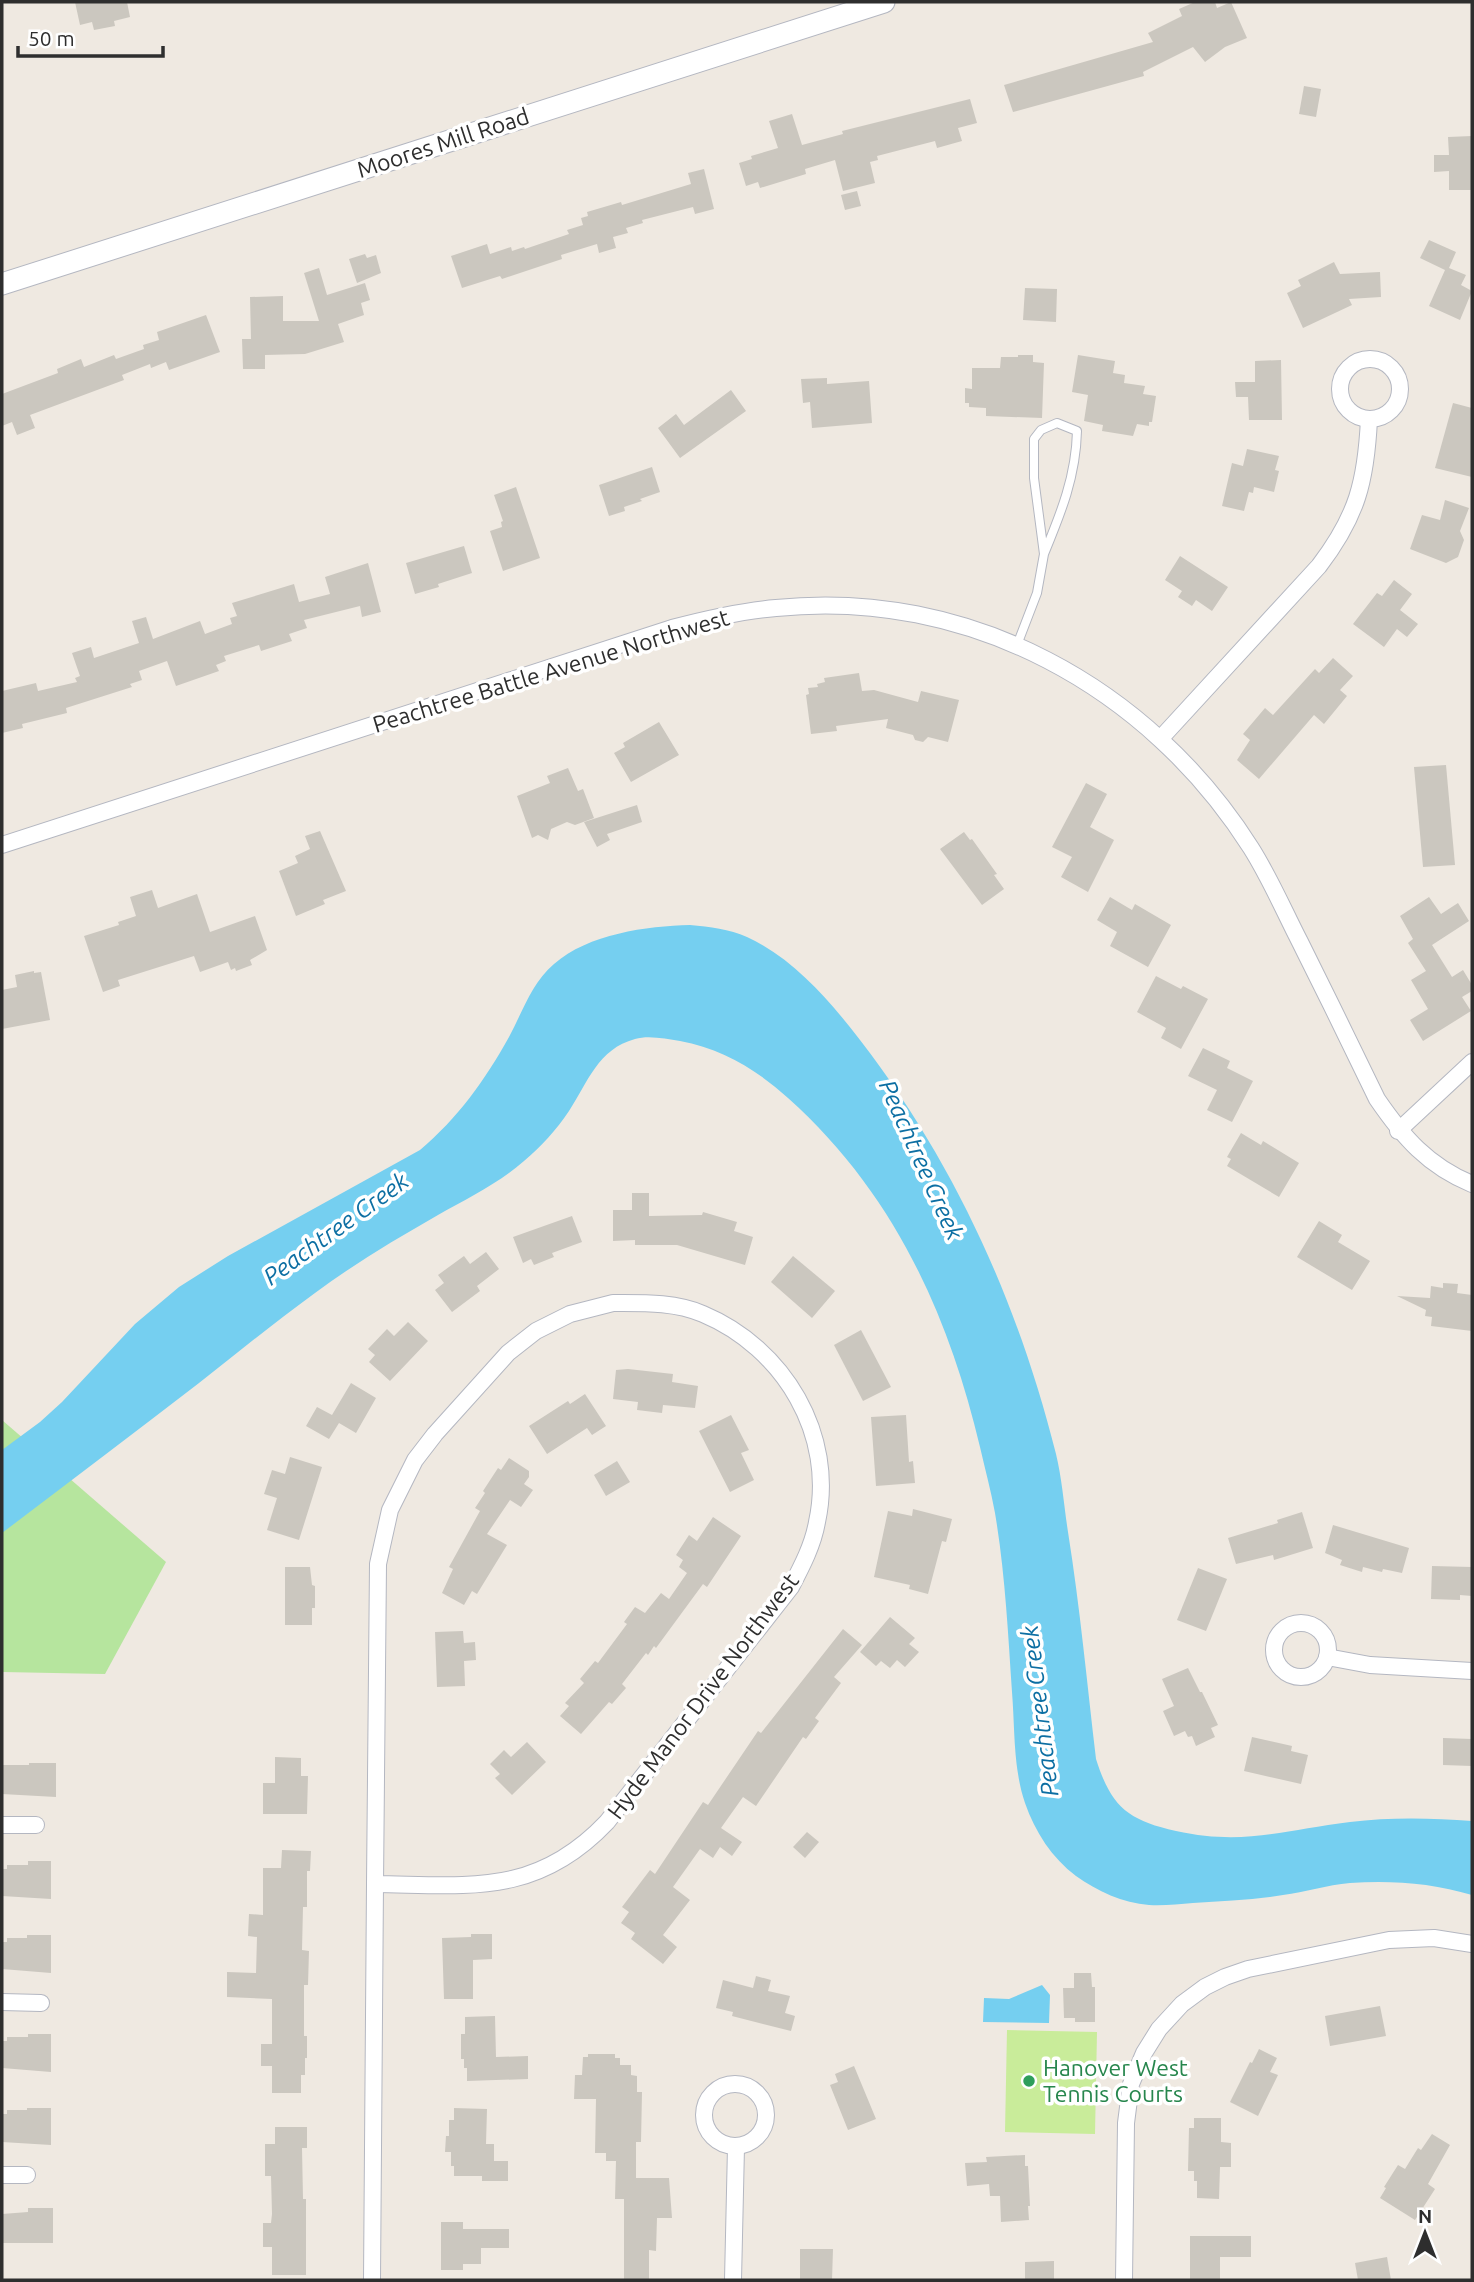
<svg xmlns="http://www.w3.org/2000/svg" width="1474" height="2282" font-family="Ubuntu,sans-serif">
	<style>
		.green { fill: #b6e59e }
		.pitch { fill: #c9ec9a }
		.water { fill: #75cff0 }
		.building { fill: #cbc7bf }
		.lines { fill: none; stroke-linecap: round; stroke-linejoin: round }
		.lane-casing { stroke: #b4b7c1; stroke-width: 10 }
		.street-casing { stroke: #b4b7c1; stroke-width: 18 }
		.secondary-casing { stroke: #b4b7c1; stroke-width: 23 }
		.lane { stroke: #fff; stroke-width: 8 }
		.street { stroke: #fff; stroke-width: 16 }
		.secondary { stroke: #fff; stroke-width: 21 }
		.leisure-dot { fill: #2e9e5b; stroke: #fff; stroke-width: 2.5 }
		.labels { text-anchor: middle; stroke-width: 7; stroke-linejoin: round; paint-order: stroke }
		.street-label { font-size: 23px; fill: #2e2e2e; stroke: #fff }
		.leisure-label { font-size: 23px; fill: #27864d; stroke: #fff; text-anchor: start }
		.water-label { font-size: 24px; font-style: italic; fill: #0d6fa3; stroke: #fff }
	</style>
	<rect width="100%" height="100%" fill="#efe9e1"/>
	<!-- green -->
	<path class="green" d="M2,1420L166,1562L105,1674L2,1672Z"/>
	<!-- pitch -->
	<path class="pitch" d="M1007,2030L1097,2032L1095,2134L1005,2132Z"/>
	<!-- water -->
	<g class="water">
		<path d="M690,925C710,927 729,929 747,937C793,958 830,1001 860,1040C955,1163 1018,1303 1056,1454C1062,1479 1064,1506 1068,1532C1080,1607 1087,1683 1096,1759C1111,1806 1127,1820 1176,1831C1244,1846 1284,1830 1350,1822C1390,1817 1432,1818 1472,1821V1895C1433,1883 1390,1880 1350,1883C1327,1885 1305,1892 1283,1895C1253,1900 1223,1901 1193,1903C1179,1904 1163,1906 1149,1905C1123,1903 1097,1891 1076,1876C1052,1858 1035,1832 1025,1803C1013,1768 1015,1729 1012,1692C1008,1632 1005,1572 995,1513C991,1491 985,1469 980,1447C948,1312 892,1191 788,1098C756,1069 722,1049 680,1041C666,1039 649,1035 635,1039C598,1049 588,1082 569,1111C557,1129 541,1147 524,1161C499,1183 468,1198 438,1215C396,1239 354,1264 315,1293C275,1322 237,1353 199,1383C134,1433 68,1483 2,1533V1450L40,1422L62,1402L135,1324L179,1287L228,1256L420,1150C458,1118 485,1080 509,1037C523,1011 531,984 554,964C588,934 647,926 690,925Z"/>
		<path d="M1042,1985L1050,1995L1049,2023L983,2022L984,1998L1009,1999Z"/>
	</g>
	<!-- building -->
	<g class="building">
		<path d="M75,2H127L130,17L114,21L115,26L94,30L92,22L80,25Z"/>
		<path d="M1195,2H1215L1217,8L1231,2L1247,38L1225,47L1205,62L1193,47L1143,72L1144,76L1013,112L1004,85L1153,42L1148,33L1182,16L1179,9Z"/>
		<path d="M1304,86L1321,89L1316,117L1299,114Z"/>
		<path d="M970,99L977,123L958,128L962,141L937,148L935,141L877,156L878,160L870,162L875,183L843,191L835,160L805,169L806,174L760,188L758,182L746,186L739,163L752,159L751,156L778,148L769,121L792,114L802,145L843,134L842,131Z"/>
		<path d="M1472,136V190H1449V171L1434,172V155H1449L1448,137Z"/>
		<path d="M704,169L714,209L695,214L693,207L642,220L643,223L626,228L628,233L613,237L616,248L599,253L597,244L561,255L562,259L502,279L500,276L462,288L451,256L487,244L490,254L511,247L512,251L524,247L525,249L569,234L567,230L583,225L581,218L588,216L587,212L621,202L622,205L691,184L688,173Z"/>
		<path d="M857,191L861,206L845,210L841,195Z"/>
		<path d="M1429,240L1456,252L1449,268L1466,275L1461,285L1472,291L1460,320L1429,306L1445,270L1420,258Z"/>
		<path d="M365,254L367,258L376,255L381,273L357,283L349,259Z"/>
		<path d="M1334,262L1340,274L1380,272L1381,297L1349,299L1352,305L1303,328L1287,293L1301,286L1298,280Z"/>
		<path d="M319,268L327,295L365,283L370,300L361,303L364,315L338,324L344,342L305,354L265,355V369H243L242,339H251L250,297L283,296V321H319L304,273Z"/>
		<path d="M1025,288L1057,289L1056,322L1023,320Z"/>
		<path d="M206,315L220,352L169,370L166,362L151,368L150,364L122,375L124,380L30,415L35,428L17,435L12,422L2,426V394L58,373L57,369L81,359L84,367L114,355L116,359L144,349L143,345L159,340L157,332Z"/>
		<path d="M1018,355H1033V362L1044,363L1042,418L986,416V408L969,407V403H965V388L972,389V368H1000L1001,357H1018Z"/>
		<path d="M1078,355L1115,361L1113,373L1125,375L1124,383L1145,386L1143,394L1156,396L1152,422H1149V426L1137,424L1133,436L1102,431L1103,425L1084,421L1088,395L1072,392Z"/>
		<path d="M1281,360L1282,420H1249L1248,397H1236L1235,382H1255V361Z"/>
		<path d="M827,378V384L869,381L872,423L812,428L810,402L803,403L801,379Z"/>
		<path d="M731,390L746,411L680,458L658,428L676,414L684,425Z"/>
		<path d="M1453,403L1472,408V477L1435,468Z"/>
		<path d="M1247,449L1279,456L1275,470L1279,471L1274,492L1254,487L1253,493L1249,492L1244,511L1222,506L1232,463L1243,466Z"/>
		<path d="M652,467L660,492L640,499L642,501L624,507L625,511L609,516L599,485Z"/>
		<path d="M516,487L540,558L503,571L490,531L502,527L501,522L503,521L494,495Z"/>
		<path d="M1445,500L1469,508L1460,531L1464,540L1458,557L1446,563L1410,549L1422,515L1440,520Z"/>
		<path d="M464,546L472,573L438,584L439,587L415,594L406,563Z"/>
		<path d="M1180,556L1228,587L1212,611L1196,600L1192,606L1178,597L1182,591L1165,580Z"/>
		<path d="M368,563L381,612L362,617L360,606L304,620L307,628L289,634L292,641L261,651L259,645L224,656L226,661L216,665L219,671L176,686L167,661L139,671L142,680L130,684L132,687L66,708L67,713L22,724L23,728L2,733V691L36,683L38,691L77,682L75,678L80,676L72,653L91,647L94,658L139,643L132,621L146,617L153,639L200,621L205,634L232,624L230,618L237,616L232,603L294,584L299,602L330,594L325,577Z"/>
		<path d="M1394,580L1412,594L1400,610L1418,624L1407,637L1397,629L1384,647L1353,624L1377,593L1382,596Z"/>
		<path d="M1333,658L1353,676L1340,690L1347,696L1324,724L1314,715L1259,779L1237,760L1250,740L1243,734L1265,708L1273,715L1315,669L1319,673Z"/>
		<path d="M859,673L862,691L874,690L918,702L921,691L959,700L948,742L928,737L923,742L915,740L913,735L886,728L888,719L836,726L837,731L811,734L806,695L809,694L808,688L818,687L817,684L825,682L824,678Z"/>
		<path d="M659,722L679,755L631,782L614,753L625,747L623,743Z"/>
		<path d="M1446,765L1455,865L1423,867L1414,767Z"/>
		<path d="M568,768L578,791L583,789L594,818L575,825L567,822L551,829L548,840L538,835L532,838L517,796L550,783L547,776Z"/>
		<path d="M1086,783L1107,794L1090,827L1114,840L1088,892L1061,877L1072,857L1052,847Z"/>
		<path d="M637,805L642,822L607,834L610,840L597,847L584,822Z"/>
		<path d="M320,831L346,891L323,900L325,904L296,916L279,871L298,863L295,856L310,849L305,836Z"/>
		<path d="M964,832L970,840L972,839L997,874L994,875L1004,889L982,905L940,849Z"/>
		<path d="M152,890L158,908L197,894L210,932L255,916L267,950L250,960L252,965L236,971L235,968L231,970L228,962L200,972L194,956L118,980L120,986L103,992L84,936L119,925L118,922L136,916L130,897Z"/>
		<path d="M1110,897L1132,910L1135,904L1171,925L1148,967L1110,946L1117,932L1097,920Z"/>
		<path d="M1429,897L1441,914L1458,903L1469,921L1432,945L1452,977L1463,970L1472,985V991L1462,997L1471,1011L1423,1041L1410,1020L1428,1009L1411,980L1426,971L1408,943L1413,939L1400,916Z"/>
		<path d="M34,971V973L41,972L50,1020L2,1029V990L17,987L15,975Z"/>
		<path d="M1156,976L1181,989L1183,986L1208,999L1181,1049L1161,1038L1166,1028L1137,1012Z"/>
		<path d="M1203,1048L1230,1061L1227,1068L1253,1081L1232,1122L1207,1110L1217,1090L1188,1076Z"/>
		<path d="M1241,1133L1261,1145L1263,1141L1299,1163L1279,1197L1227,1166L1231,1159L1227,1157Z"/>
		<path d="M632,1193H649V1216L702,1215L703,1212L737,1222L734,1231L753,1237L745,1265L677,1245H635V1240L613,1241V1210H632Z"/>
		<path d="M572,1216L582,1242L552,1253L554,1257L534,1265L531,1259L523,1263L513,1237Z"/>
		<path d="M1319,1221L1342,1235L1338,1242L1370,1261L1352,1290L1297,1257Z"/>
		<path d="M486,1252L499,1269L477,1286L480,1291L452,1312L435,1290L444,1283L438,1275L464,1256L470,1264Z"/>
		<path d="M793,1256L835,1291L812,1318L771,1282Z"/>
		<path d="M1443,1283L1458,1284L1457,1293L1472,1295V1331L1431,1326L1432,1317L1425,1316L1426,1310L1397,1296L1430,1298L1431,1286L1443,1288Z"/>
		<path d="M408,1322L428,1341L390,1381L369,1362L375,1355L368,1349L387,1329L394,1336Z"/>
		<path d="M861,1330L891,1387L863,1401L834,1345Z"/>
		<path d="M628,1369L673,1374L672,1382L698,1386L695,1408L663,1405L662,1413L637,1410L638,1402L613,1399L616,1370Z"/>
		<path d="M351,1383L376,1398L356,1433L339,1423L329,1439L306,1426L317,1407L332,1415Z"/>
		<path d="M585,1394L606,1426L592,1435L587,1428L547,1454L529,1426L568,1401L570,1404Z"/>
		<path d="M731,1415L749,1450L741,1453L754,1480L730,1492L699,1431Z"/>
		<path d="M906,1415L909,1462L913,1461L915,1483L876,1486L871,1417Z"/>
		<path d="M290,1457L322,1467L299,1540L267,1530L277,1498L264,1494L272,1470L285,1474Z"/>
		<path d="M509,1458L529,1471V1477L524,1484L533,1490L521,1507L510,1500L487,1534L507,1545L477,1594L472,1591L464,1605L442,1593L453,1569L449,1567L480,1511L475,1508L485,1493L483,1491L498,1468L501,1470Z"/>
		<path d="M617,1461L630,1482L606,1496L594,1475Z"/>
		<path d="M913,1509L952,1519L946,1542L942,1541L928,1594L909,1589L910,1585L874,1577L888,1511L912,1516Z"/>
		<path d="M1302,1512L1313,1548L1274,1560L1273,1555L1236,1564L1228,1538L1278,1523L1277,1520Z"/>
		<path d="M713,1517L741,1536L707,1587L703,1584L656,1648L654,1646L648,1655L646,1653L622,1684L626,1688L612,1704L609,1702L581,1734L560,1716L569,1706L565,1703L584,1683L580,1679L595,1661L598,1663L627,1624L624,1622L635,1607L645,1613L661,1593L669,1599L687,1573L679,1567L683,1560L676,1555L689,1535L697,1541Z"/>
		<path d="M1333,1525L1409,1548L1402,1573L1383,1569L1382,1572L1363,1567L1362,1572L1340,1565L1342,1560L1325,1553Z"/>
		<path d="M1432,1566L1472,1567V1596L1460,1595V1600L1431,1599Z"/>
		<path d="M285,1567H310L312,1585L315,1586V1608H312V1625H285Z"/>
		<path d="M1198,1568L1227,1579L1206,1631L1177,1620Z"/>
		<path d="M890,1617L915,1638L909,1644L919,1652L905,1667L897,1660L890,1668L881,1661L876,1666L860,1652Z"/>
		<path d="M843,1629L862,1645L834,1677L841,1683L815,1718L819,1721L806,1739L803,1737L756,1806L743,1797L721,1828L742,1842L732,1856L720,1847L713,1858L700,1849L673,1887L690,1900L663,1935L677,1947L663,1964L631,1939L635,1933L621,1923L629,1912L622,1907L650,1870L655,1874L703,1802L708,1805L758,1731L761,1733Z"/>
		<path d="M463,1631L464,1643L475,1642L476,1660L464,1661L465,1686L437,1687L435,1632Z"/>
		<path d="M1188,1668L1200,1692H1202L1218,1725L1211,1728L1215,1737L1196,1746L1192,1736L1188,1737L1185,1731L1174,1736L1163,1711L1174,1706L1162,1679Z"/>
		<path d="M1252,1737L1292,1746L1291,1751L1308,1755L1301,1784L1244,1771Z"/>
		<path d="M1443,1738L1472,1739V1766L1443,1765Z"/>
		<path d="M527,1742L546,1762L512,1795L495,1778L500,1774L490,1764L504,1750L511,1757Z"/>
		<path d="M275,1757L301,1758V1776H308L307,1814H263V1783H275Z"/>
		<path d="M29,1763H56V1797L2,1794V1765H29Z"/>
		<path d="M807,1832L819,1842L805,1858L793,1847Z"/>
		<path d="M282,1850L311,1851L310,1871H307V1907H303L302,1950L309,1951L308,1985H304V2036H307V2058H305V2075H301V2093H272V2066H261V2044H272V1999L227,1997V1972L256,1973L257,1937L248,1936L249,1914L263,1915V1868H281Z"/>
		<path d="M28,1861H51V1899L2,1896V1869H7V1865H28Z"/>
		<path d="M471,1934H492V1959L473,1960V1999H444L442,1938L471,1937Z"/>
		<path d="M27,1935H51V1973L2,1969V1942H7V1938H27Z"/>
		<path d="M1074,1973H1091L1092,1987H1095V2022H1075V2018H1064L1063,1988H1074Z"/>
		<path d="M756,1976L771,1980L768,1991L790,1996L785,2013L795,2016L791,2031L732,2016L733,2012L716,2008L723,1980L753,1988Z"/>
		<path d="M1380,2006L1386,2036L1330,2046L1325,2016Z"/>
		<path d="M495,2016L496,2057L528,2056V2079L467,2081V2068H464V2059H461V2034H465V2017Z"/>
		<path d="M28,2034H51V2072L2,2068V2041H7V2037H28Z"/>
		<path d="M1259,2049L1277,2058L1270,2072L1278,2075L1258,2116L1230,2102L1250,2062L1252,2063Z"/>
		<path d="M588,2054H615V2058H620V2065H631V2075L637,2076V2092H642L641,2142H636V2178H669L672,2218H657L656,2251L649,2250V2280H624V2199H615L616,2161H606V2153H595L596,2099H574L575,2075H582L583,2057H588Z"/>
		<path d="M854,2066L876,2119L848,2130L830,2085L838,2082L835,2074Z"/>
		<path d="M27,2108H51V2145L2,2142V2114H7V2110H27Z"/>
		<path d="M454,2108L487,2109L486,2144H494V2161H508V2181H482V2176H454V2166H451V2152H445L446,2136H449V2120H454Z"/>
		<path d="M1194,2118H1221V2142L1231,2143V2167H1220L1219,2199L1197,2198V2181H1194V2171H1188L1189,2128H1194Z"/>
		<path d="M275,2127H307V2148H302L303,2199H306V2275H272V2247H263V2223H271L272,2214L271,2176H265V2144H275Z"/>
		<path d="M1432,2134L1450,2145L1428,2184L1435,2189L1415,2220L1380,2198L1386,2188L1384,2187L1398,2165L1405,2169L1418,2148L1421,2150Z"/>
		<path d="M1025,2155V2166H1028L1030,2206H1028L1029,2220L1001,2222L1000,2196H990L989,2184L967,2186L965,2163L987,2162L986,2157Z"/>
		<path d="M28,2208H53V2243H2V2214L28,2212Z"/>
		<path d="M441,2222H463V2229H509V2248H481V2264H463V2270H441Z"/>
		<path d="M1190,2236H1251V2257H1220V2279H1190Z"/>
		<path d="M800,2249H833L832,2280H800Z"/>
		<path d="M1387,2257L1391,2280H1358L1355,2263Z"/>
		<path d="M1054,2261V2280H1025V2262Z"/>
	</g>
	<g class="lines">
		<!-- lane casing -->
		<g class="lane-casing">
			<path id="lane" d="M1017,645L1037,593L1044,554L1034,478V439L1041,430L1057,423L1077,431C1076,476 1061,513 1044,554"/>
		</g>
		<!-- street casing -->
		<g class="street-casing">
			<g id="street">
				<circle cx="1370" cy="389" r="30"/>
				<path d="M1161,738L1319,566C1357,516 1366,482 1369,419"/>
				<path d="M2,845L672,628C706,619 740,611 776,608C968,588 1149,687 1251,848C1270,878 1284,911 1300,942C1326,994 1352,1047 1377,1099C1403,1137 1428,1166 1472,1184"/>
				<path d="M1398,1131L1472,1062"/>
				<path d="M613,1303C644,1303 675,1302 703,1314C784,1348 836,1435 817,1522C813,1545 802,1566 791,1587L607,1822C536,1897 469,1885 375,1884L378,1564L390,1510L415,1460L435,1434L508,1353L536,1331L570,1314Z"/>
				<circle cx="1301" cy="1650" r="27"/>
				<path d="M1327,1657L1370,1665L1472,1671"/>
				<path d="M2,1825H36"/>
				<path d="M2,2002L41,2003"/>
				<circle cx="735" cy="2115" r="31"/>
				<path d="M2,2175H27"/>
				<path d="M372,2280L375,1884"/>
				<path d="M733,2280L736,2147"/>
				<path d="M1124,2280L1126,2123L1131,2084L1144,2053L1159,2029L1182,2004L1205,1987L1225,1977L1248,1969L1389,1940L1434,1938L1472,1944"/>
			</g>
		</g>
		<!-- secondary casing -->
		<g class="secondary-casing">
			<path id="secondary" d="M2,284L884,2"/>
		</g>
		<!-- lane -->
		<use href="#lane" class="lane"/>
		<!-- street -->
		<use href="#street" class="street"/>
		<!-- secondary -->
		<use href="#secondary" class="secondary"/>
	</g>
	<!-- markers -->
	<circle class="leisure-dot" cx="1029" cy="2081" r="7"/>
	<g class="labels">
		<!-- street labels -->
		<g class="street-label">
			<text transform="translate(443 143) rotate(-18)" y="8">Moores Mill Road</text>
			<text transform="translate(551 671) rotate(-17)" y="8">Peachtree Battle Avenue Northwest</text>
			<text transform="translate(703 1696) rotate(-53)" y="8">Hyde Manor Drive Northwest</text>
		</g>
		<!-- leisure labels -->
		<g class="leisure-label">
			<text x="1043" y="2076">Hanover West<tspan x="1043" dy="26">Tennis Courts</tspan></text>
		</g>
		<!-- water labels -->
		<g class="water-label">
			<text transform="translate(921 1160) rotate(66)" y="8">Peachtree Creek</text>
			<text transform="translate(336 1229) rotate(-36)" y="8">Peachtree Creek</text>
			<text transform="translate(1040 1711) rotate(-97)" y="8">Peachtree Creek</text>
		</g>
	</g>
	<!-- border -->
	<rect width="1474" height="2282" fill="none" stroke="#2e2e2e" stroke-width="7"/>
	<!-- north arrow -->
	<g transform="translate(1425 2233)" stroke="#ffffff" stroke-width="5" paint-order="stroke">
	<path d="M0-5L12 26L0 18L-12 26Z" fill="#2e2e2e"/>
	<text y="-10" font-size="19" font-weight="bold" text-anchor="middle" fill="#2e2e2e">N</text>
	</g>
	<!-- scale -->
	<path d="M18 46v10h145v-10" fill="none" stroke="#2e2e2e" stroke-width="3.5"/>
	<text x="28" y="46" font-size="21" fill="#2e2e2e" stroke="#ffffff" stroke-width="5" paint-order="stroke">50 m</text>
</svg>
